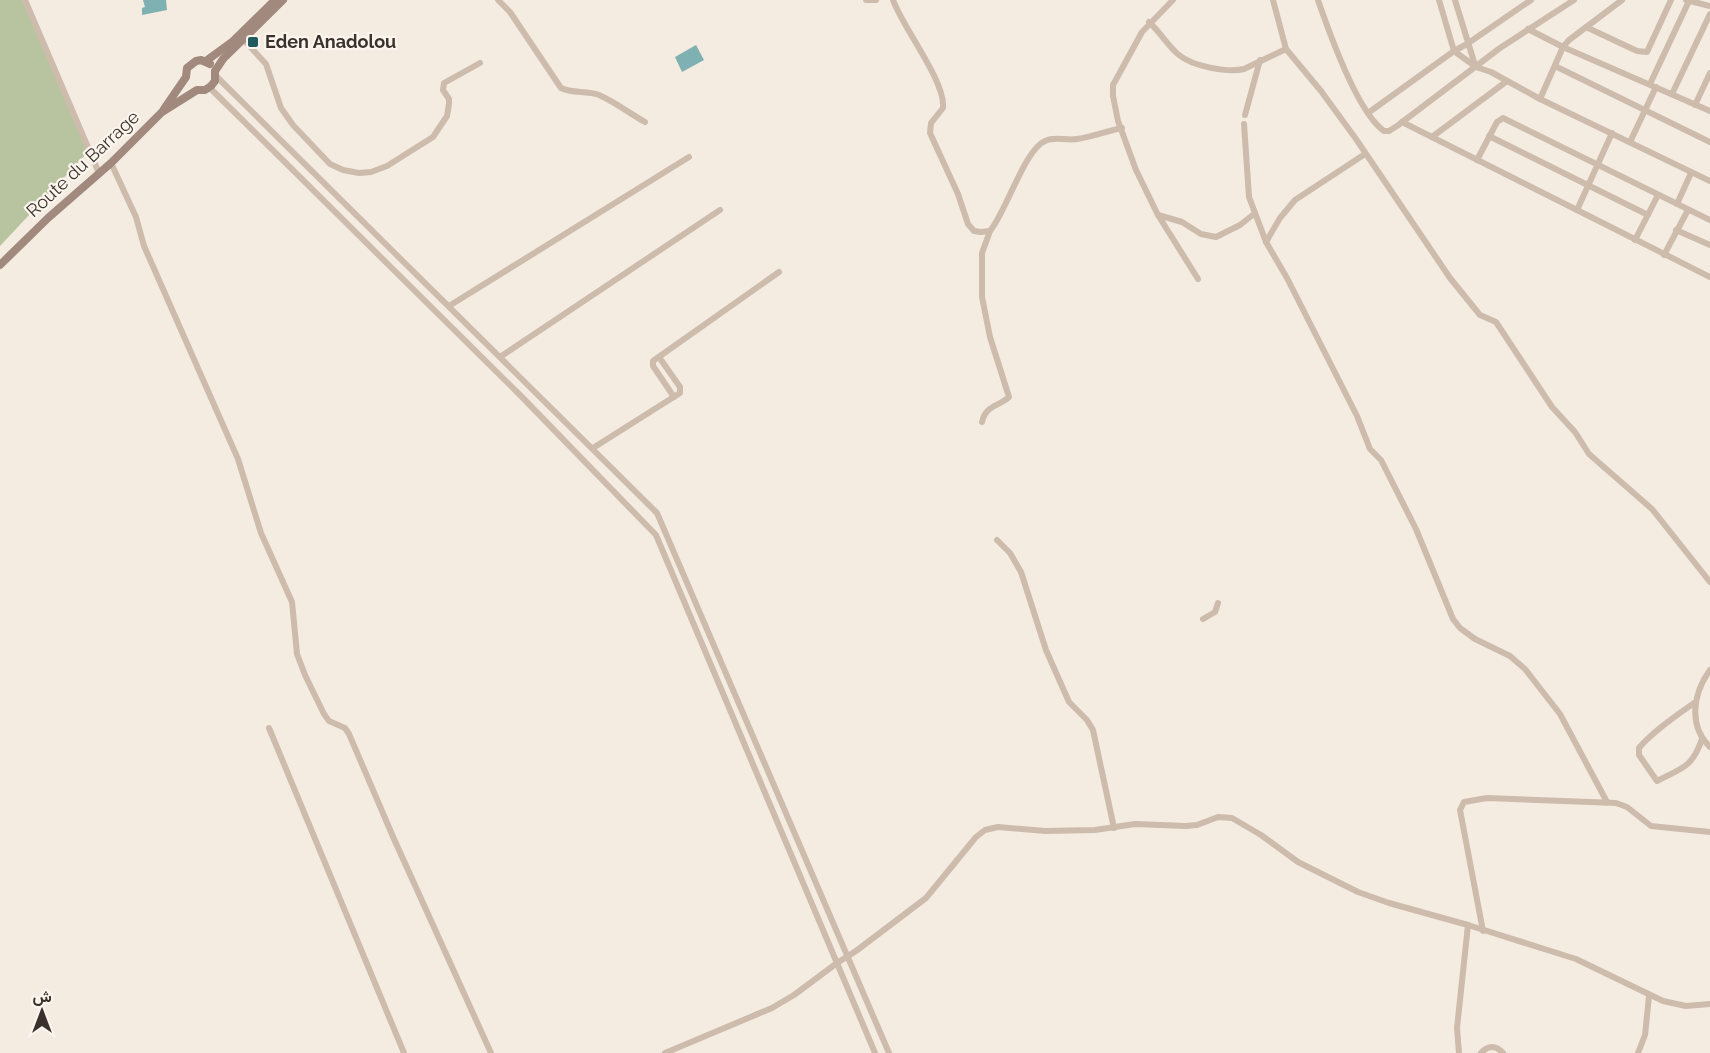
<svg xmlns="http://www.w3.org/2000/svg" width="1710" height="1053" font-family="Raleway,Vazirmatn,sans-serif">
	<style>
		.green { fill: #b8c4a0 }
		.water { fill: #7fb0b2 }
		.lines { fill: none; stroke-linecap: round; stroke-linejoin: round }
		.street { stroke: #cdbbac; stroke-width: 6 }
		.secondary { stroke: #a18a7d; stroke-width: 8 }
		.poi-dot { fill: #1f5a5e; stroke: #fbf5ee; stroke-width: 2 }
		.labels { text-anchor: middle; stroke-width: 4.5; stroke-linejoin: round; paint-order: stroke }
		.poi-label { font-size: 18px; font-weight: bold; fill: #3b302b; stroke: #fbf5ee; text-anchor: start }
		.street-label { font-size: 18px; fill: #3b302b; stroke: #fbf5ee }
	</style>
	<rect width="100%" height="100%" fill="#f4ebe1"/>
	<!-- green -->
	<path class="green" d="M0,0H22L89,151L0,246Z"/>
	<!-- water -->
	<g class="water">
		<path d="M143,0H166L167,10L142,15V8L145,7Z"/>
		<path d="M696,45L704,60L682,72L675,57Z"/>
	</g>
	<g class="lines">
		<!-- street -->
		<g class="street">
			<path d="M25,0L99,173"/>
			<path d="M498,0L510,12L561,88C573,94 586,90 599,95C615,102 629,113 645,122"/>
			<path d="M866,0H876"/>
			<path d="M893,0C903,28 946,82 943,108L931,123L930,133L958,194L968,224L974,231L981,232L990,231C1006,212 1025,149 1045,141C1055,136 1066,141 1077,139C1092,137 1107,131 1122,128"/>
			<path d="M1173,0L1142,32L1113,85V96L1118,121L1136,170L1158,215L1182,222L1201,234L1216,237L1240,225L1254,214"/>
			<path d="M1273,0L1286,49L1321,91L1356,139L1450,278L1480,315L1496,322L1552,407L1575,432L1589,454L1652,509L1710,582"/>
			<path d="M1318,0C1329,32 1357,112 1384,131H1389L1397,126L1500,48L1574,0"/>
			<path d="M1439,0L1454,51L1476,67L1491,72L1540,99L1710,181"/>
			<path d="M1455,0L1475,65"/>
			<path d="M1686,0L1710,6"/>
			<path d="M1149,22C1160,32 1168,46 1179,55C1192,66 1227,73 1244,69L1286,49"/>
			<path d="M1586,27L1637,51L1647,52L1671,0"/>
			<path d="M1528,29L1563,47L1710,111"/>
			<path d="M243,39L266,64L281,108L293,125L330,164L343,170L359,173L371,172L387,166L433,137L447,116L449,104V99L443,90L444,83L480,63"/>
			<path d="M1555,66L1710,142"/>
			<path d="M216,76L657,513L889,1053"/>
			<path d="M1650,84L1689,1"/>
			<path d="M209,87L521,396L656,535L875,1053"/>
			<path d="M1672,94L1710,14"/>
			<path d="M1540,99L1563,47L1569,40L1622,0"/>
			<path d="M1695,105L1710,73"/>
			<path d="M1368,113L1454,51L1467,44L1531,0"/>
			<path d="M1245,115L1260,60"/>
			<path d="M1402,122L1577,210L1612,133"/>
			<path d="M1244,124L1249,197L1266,242L1287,278L1357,416L1370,449L1381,460L1416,529L1453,619L1460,628L1475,639L1510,656L1525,669L1560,714L1607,802"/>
			<path d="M1489,136L1648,215"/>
			<path d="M1432,137L1507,81"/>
			<path d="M1630,142L1656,87"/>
			<path d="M1477,160L1497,122L1503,118L1710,220"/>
			<path d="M111,163L136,217L144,246L238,459L261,533L292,602L297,654L305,675L324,714L329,721L345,728L349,734L394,839L491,1053"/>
			<path d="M1677,204L1691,173"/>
			<path d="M1577,210L1710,277"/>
			<path d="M1158,215L1198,279"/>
			<path d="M1676,230L1710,245"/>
			<path d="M1635,240L1658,195"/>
			<path d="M1266,242L1280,218L1295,200L1365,154"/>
			<path d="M1664,255L1688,210"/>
			<path d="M449,306L689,157"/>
			<path d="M500,357L720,210"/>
			<path d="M674,397L653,366V361L779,272"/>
			<path d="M982,422C986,405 998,407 1009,397L990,337L982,297V253L990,231"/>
			<path d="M593,448L680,393V387L659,357"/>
			<path d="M997,540L1010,553L1021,572L1046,650L1069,702L1087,720L1093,730L1114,828"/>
			<path d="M1203,619L1215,612L1218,603"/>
			<path d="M1710,670C1693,693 1688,726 1710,747"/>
			<path d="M1694,703C1677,715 1652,732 1639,748V755L1657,781C1682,768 1692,768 1702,739"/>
			<path d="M269,728L404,1053"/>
			<path d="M1483,931L1460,810L1464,802L1487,798L1616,803L1627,807L1651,826L1710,832"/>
			<path d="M665,1053L772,1008L794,995L837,963L856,951L926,898L976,837L985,830L998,827L1045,831L1095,830L1135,824L1186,826L1197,825L1218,817L1232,818L1261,835L1298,862L1358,892L1389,903L1468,925L1576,959L1663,1001L1686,1006L1710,1004"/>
			<path d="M1459,1053L1457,1028L1468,925"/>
			<path d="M1481,1053C1488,1045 1496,1045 1503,1053"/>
			<path d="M1638,1053L1645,1035L1649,996"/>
		</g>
		<!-- secondary -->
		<g class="secondary">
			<path d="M206,61L232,42L275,0"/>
			<path d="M164,109L186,77L187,68L196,61L201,60L210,64"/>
			<path d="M0,265L48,218L111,163L162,112L197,90H205L211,86L215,81V71L223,59L283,0"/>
		</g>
	</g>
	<!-- markers -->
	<rect class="poi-dot" x="247" y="36" width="12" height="12" rx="3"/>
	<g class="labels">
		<!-- poi labels -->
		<g class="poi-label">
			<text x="265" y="48">Eden Anadolou</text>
		</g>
		<!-- street labels -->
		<g class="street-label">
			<text transform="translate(83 164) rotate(-43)" y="6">Route du Barrage</text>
		</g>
	</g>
	<!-- north arrow -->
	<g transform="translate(42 1011)" stroke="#fbf5ee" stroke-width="4.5" paint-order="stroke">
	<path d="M0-4.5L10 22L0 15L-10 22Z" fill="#3b302b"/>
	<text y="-9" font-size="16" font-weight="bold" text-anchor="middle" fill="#3b302b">ش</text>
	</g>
</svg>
